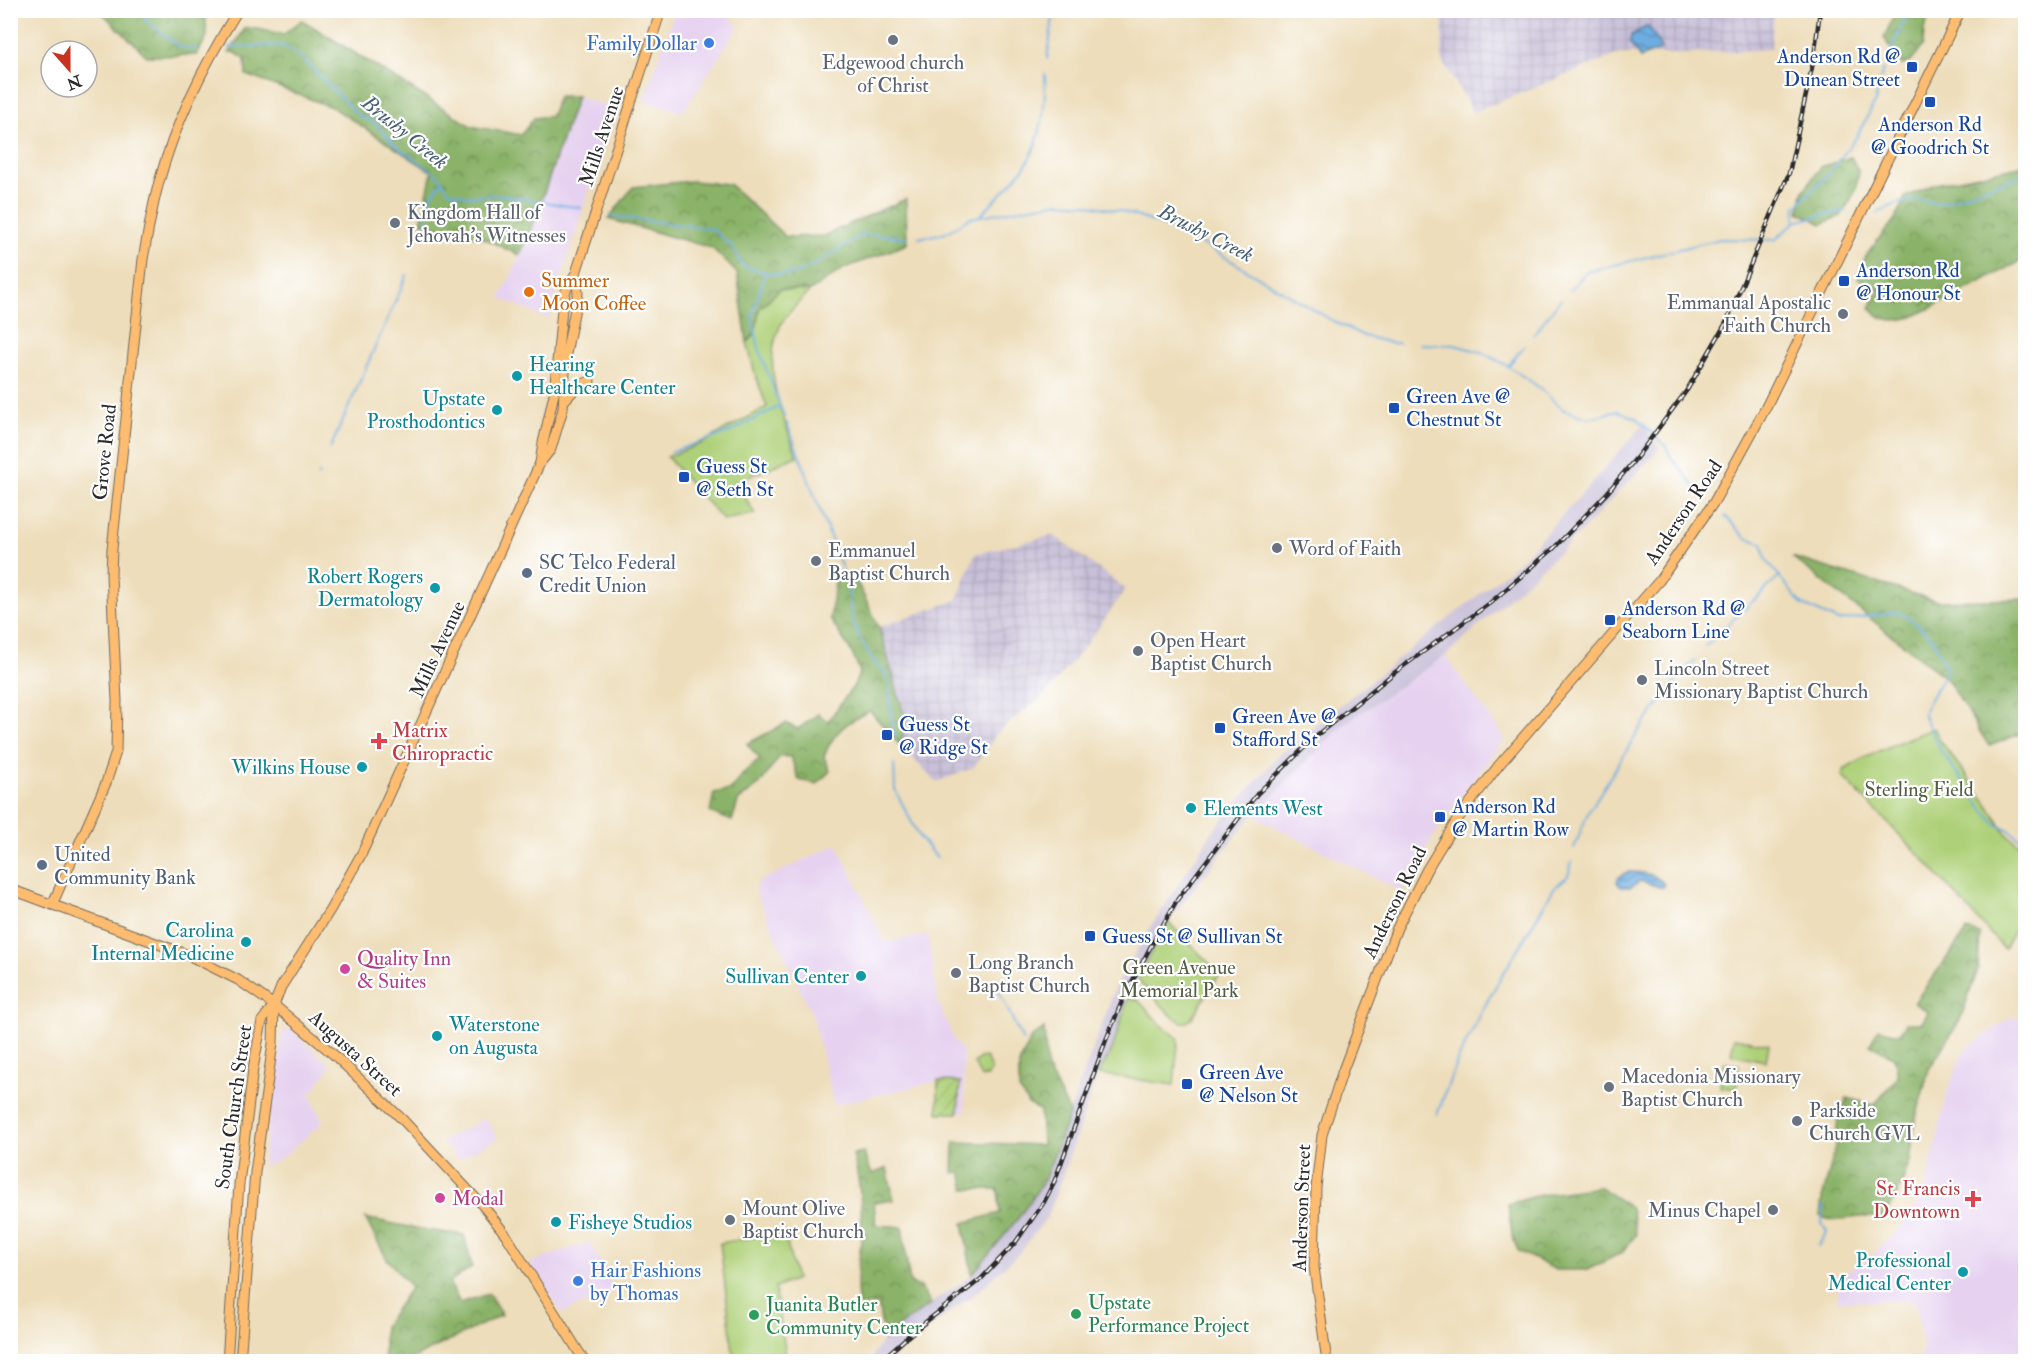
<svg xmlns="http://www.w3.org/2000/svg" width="2036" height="1372" font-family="'IM FELL Double Pica',serif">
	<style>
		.built { fill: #e6d2f0 }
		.industrial { fill: url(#industrial-grid) }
		.railway { fill: #c8bfd8 }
		.green { fill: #aed078; stroke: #6c7e52; stroke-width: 1.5 }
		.forest { fill: url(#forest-crowns); stroke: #5a6e4a; stroke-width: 1.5 }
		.garden { fill: url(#garden-furrows); stroke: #6c7e52; stroke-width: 1.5 }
		.water { fill: url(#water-waves); stroke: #4c6c86; stroke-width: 1.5 }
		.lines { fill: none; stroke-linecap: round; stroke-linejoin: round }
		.stream { stroke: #6dade1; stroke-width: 2 }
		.major-casing { stroke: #6f695d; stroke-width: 11 }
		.major { stroke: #fdbc70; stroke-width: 9 }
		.rail-casing { stroke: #2b2b2b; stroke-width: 4.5 }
		.rail { stroke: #fff; stroke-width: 2; stroke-dasharray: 7; stroke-linecap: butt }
		.worship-dot { fill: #6b7280; stroke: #fff; stroke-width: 2 }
		.shop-dot { fill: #3f7fe0; stroke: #fff; stroke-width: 2 }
		.transit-dot { fill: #1a4fb4; stroke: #fff; stroke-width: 2 }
		.food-dot { fill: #e8710a; stroke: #fff; stroke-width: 2 }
		.culture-dot { fill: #0f9aa8; stroke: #fff; stroke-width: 2 }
		.service-dot { fill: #5c6f8a; stroke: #fff; stroke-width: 2 }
		.health-dot { fill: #e0444e; stroke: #fff; stroke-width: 2 }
		.hotel-dot { fill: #d1479c; stroke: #fff; stroke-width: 2 }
		.leisure-dot { fill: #2e9e5b; stroke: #fff; stroke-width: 2 }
		.labels { text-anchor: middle; stroke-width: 4.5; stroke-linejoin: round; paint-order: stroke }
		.shop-label { font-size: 20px; fill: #366cbe; stroke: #fff; text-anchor: end }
		.transit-label { font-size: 20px; fill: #164399; stroke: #fff; text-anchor: start }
		.worship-label { font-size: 20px; fill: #5b616d; stroke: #fff; text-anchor: start }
		.street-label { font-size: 20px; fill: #2b2b2b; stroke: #fff }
		.food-label { font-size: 20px; fill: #c56008; stroke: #fff; text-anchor: start }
		.culture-label { font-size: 20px; fill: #0d838f; stroke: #fff; text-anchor: end }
		.service-label { font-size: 20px; fill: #4e5e75; stroke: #fff; text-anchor: start }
		.health-label { font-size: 20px; fill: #be3a42; stroke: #fff; text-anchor: start }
		.park-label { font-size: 20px; fill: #525d42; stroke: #fff }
		.hotel-label { font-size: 20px; fill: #b23c85; stroke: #fff; text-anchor: start }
		.leisure-label { font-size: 20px; fill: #27864d; stroke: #fff; text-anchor: start }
		.water-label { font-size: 21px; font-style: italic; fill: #455f74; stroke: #fff }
	</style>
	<defs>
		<pattern id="industrial-grid" width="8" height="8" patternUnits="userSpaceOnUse" patternTransform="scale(1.5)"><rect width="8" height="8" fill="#c8bfd8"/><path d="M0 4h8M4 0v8" fill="none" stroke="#aca4ba"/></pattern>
		<pattern id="forest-crowns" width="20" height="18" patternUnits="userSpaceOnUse" patternTransform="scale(1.5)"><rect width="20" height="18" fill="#8ab268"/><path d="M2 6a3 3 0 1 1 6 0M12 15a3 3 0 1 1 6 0" fill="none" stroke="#719156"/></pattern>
		<pattern id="garden-furrows" width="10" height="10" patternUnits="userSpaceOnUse" patternTransform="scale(1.5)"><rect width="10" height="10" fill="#aed078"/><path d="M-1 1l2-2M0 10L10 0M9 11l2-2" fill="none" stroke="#96b368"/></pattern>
		<pattern id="water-waves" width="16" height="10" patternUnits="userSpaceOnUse" patternTransform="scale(1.5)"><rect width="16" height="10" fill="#6dade1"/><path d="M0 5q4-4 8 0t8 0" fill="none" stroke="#5a8db7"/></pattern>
	</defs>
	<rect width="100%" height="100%" fill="#fff"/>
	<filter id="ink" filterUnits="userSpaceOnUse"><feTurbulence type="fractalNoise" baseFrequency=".0167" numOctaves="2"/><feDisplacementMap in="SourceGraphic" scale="12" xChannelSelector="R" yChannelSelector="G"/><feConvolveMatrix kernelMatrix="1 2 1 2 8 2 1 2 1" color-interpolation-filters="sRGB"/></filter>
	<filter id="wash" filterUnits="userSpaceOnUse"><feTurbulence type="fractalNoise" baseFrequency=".008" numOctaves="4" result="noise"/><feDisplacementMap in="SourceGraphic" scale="24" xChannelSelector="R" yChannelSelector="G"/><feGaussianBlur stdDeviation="1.35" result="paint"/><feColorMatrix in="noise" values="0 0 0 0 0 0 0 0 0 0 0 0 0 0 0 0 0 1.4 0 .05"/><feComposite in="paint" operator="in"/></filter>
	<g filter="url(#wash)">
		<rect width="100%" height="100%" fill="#edddba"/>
		<!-- built -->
		<g class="built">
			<path d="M675,11H725L738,27L683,112L644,101Z"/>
			<path d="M577,96L615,109L548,319L500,298L528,240Z"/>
			<path d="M1445,656L1505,738L1451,810L1409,874L1402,892L1253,815L1344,724Z"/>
			<path d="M837,844L885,942L928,935L938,1002L955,1042L964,1052L963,1058L965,1112L938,1113V1081L834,1105L813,1017L755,891L758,882Z"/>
			<path d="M2011,1017H2018L2026,1035L2025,1361H1921L1923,1346L1915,1301H1838L1839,1279L1844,1273L1865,1261L1885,1244L1899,1229L1913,1210L1926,1187L1947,1092L1961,1057L1967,1048Z"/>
			<path d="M286,1030H291L331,1066L310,1095L323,1122L290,1151L275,1162L262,1166L282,1034Z"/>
			<path d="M485,1118L498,1138L459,1159L441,1142Z"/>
			<path d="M590,1242L615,1291L562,1313L529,1263Z"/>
		</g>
		<!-- industrial -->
		<g class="industrial">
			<path d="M1443,11H1774L1771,49L1682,54H1619L1473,112L1442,60Z"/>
			<path d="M1053,535L1126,589L1092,637L1046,694L998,732L973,768L936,782L901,746L905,718L879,627L957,600L975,554Z"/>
		</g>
		<!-- railway -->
		<path class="railway" d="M1646,422L1649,434L1660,448L1580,533L1445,656L1344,724L1253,815L1232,840L1168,922L1138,976L1128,998L1112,1050L1098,1074L1048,1216L1020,1252L980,1290L913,1339L890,1361L872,1362L874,1353L884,1340L898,1326L972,1275L1019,1217L1044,1181L1116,986L1149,930L1213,831L1279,755L1518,563L1571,506Z"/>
		<!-- green -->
		<g class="green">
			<path d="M780,289L810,291C799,302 784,316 778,331C762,371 784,418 797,456L736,482L755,514L723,520L667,457L700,444L767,407L755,374L747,342L755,334L759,309Z"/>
			<path d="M1934,728L1941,742L1986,802L2005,832L2025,850V908L2004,949L1928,864L1842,776L1844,770C1873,752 1902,740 1934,728Z"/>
			<path d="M1168,922L1213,967L1222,970L1192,1018L1187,1022H1181L1171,1015L1141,984L1138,976Z"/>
			<path d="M1128,998L1137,999L1163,1027L1177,1037L1178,1043L1174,1085L1098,1074L1112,1050Z"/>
			<path d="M1734,1038L1769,1044L1766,1061L1731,1054Z"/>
			<path d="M986,1057L991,1070L988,1076L981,1077L974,1063L980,1058Z"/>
			<path d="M1723,1063L1739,1065L1736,1089L1720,1087Z"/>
			<path d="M784,1232L796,1279L775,1288L787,1361H734L720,1243Z"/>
		</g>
		<!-- forest -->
		<g class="forest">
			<path d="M100,11H205L207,36L197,55L147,56Z"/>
			<path d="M1896,11H1932L1924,29L1923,45L1911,62L1902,65L1884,38Z"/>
			<path d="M302,20L471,126L521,135L534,118L551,116L558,96H577L528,240L519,255L484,238L421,223L432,172L334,108L246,75L245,59L234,52L229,53L246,27L284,34Z"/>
			<path d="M1851,157L1859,172L1855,192L1841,216L1822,224L1799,212L1804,190L1821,167Z"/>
			<path d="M2025,165V259L1913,317C1896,321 1882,323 1870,308L1879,289L1858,278C1863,252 1880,240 1895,219C1900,213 1902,204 1905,197L1935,184Z"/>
			<path d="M691,181L729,184L786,237L823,236L906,199L907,244L843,269L810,291L780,289L759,309L755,334L747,342L737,273L712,248L608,219L633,187Z"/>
			<path d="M1792,557L1937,601L2025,599V732L1989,746L1947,679Z"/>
			<path d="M836,575L855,578L879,627L905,718L901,746L870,711C846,722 833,732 824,757L830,771L817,784L799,780L791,757L780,756L760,784L738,801L732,821L710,812L714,793L731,790L743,774L760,759L747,744L786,723L798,729L818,714L828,721L853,687L860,672L851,651L830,619Z"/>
			<path d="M1967,930L1980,934L1978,969L1960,1020L1929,1069L1915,1122L1910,1161L1898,1193L1883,1218C1875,1217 1867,1216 1859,1217C1845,1218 1833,1223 1820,1216L1822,1199L1834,1153L1838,1119L1847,1098L1874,1105L1898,1077L1895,1058L1870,1045L1878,1029L1899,1034L1906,1023H1922L1928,1012L1914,1003Z"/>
			<path d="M1044,1028L1047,1068L1070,1113L1044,1181L1019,1217L972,1275L963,1223L1000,1213L998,1189H965L961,1172L953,1173L954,1142L1042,1145L1040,1110L1028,1104L1019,1089V1064L1031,1038Z"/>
			<path d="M863,1152L872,1174L887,1168L894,1200L874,1202L876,1225L902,1227L910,1283L920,1287L931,1304L899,1326L884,1340L878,1304L860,1307C853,1285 860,1261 861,1238C863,1208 860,1182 853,1154Z"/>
			<path d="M1600,1187L1631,1208L1636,1234L1623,1252L1587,1270H1556L1518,1251L1512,1235L1508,1204L1540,1195Z"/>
			<path d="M365,1218L419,1229L464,1235L472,1267L449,1282L460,1303L489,1294L502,1315L407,1361H384V1326L411,1287L387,1259Z"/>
		</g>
		<!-- garden -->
		<path class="garden" d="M938,1081L960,1082L958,1113H938Z"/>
		<!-- water -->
		<g class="water">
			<path d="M1648,26L1662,49L1640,58L1630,43L1631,35Z"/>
			<path d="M1629,872C1643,872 1655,874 1664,884L1663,887H1660L1640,881L1631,887H1621L1617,882C1618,875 1623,874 1629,872Z"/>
		</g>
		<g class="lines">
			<!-- stream -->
			<g class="stream">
				<path d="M148,10L145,19L180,47L196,49"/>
				<path d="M228,47L282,45L302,58L359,116L375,123L397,147L438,175L449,191L468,196L502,195L581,208"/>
				<path d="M1890,52L1904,22L1908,10"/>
				<path d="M1047,59L1054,10"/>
				<path d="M1877,213L1896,204L1915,200L1940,203L2026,174"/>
				<path d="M981,215C995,198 1015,183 1027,163C1042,139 1046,103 1045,74"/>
				<path d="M611,216L712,229L732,246L742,265C794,285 802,272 845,246C850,243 858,236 865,235C876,233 895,237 907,238"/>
				<path d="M426,222L432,195L442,181"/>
				<path d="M1795,222L1796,207L1829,173L1856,138L1875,102L1883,69"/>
				<path d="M918,238L946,233L970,218L1059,202L1084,204L1121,211L1162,225L1206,246L1333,321L1364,336L1391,343H1399"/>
				<path d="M765,273L752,317L760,352L784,416"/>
				<path d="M1570,290L1586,272L1720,239L1775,240L1795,222L1827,214L1846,211"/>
				<path d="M1533,335L1561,299"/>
				<path d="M1420,344L1454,345L1481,352L1508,366L1540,388L1562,409L1579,415L1588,418L1618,411L1636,418L1665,445L1671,457L1700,493"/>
				<path d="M1508,366L1525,345"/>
				<path d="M787,423L843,571"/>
				<path d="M330,449L407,275"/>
				<path d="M671,452L730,432L780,406"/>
				<path d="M317,476L319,474"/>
				<path d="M1725,516L1746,538L1762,543L1766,559L1801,604L1838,621L1899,612C1931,634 1933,633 1947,670L1925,708L1923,713L1925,718L1942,752L1980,805L1995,824L2008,829L2026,844"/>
				<path d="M848,588L852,618L859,637L876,664L885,673L889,683L890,706L895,737"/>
				<path d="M1705,646L1780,576"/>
				<path d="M1680,675L1695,660"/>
				<path d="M894,764L895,790L920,838L937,858"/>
				<path d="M1574,848L1588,813L1640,729L1676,681"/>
				<path d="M998,989L1023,1041"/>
				<path d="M1437,1115L1457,1061L1489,998L1554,888L1568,876L1572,861"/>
				<path d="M1818,1246L1827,1232L1822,1223L1823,1206"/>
			</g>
		</g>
	</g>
	<g filter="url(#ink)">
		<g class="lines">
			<!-- major casing -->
			<g class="major-casing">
				<g id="major">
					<path d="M564,401L578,386L590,381"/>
					<path d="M540,463L543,443L554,394L562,309L566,290L576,273L661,10"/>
					<path d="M10,889L188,955L238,980L274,1005L333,1054L403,1120L484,1207L506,1235L585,1362"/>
					<path d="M52,905L106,783L116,752L117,701L111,575L112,549L143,259C148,233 152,207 159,182C176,120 204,64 238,10"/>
					<path d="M227,1362L239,1184L253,1069L262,1021L274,1005"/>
					<path d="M240,1362L255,1172L273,1043L274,1005L281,987L330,910L362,853L540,463L551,449L563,409L566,354L578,293L576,273"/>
					<path d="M1327,1362L1314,1267L1316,1188L1322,1135L1343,1070L1397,928L1427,869L1457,820L1499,765L1659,581L1714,502L1765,409L1961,10"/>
				</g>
			</g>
			<!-- major -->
			<use href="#major" class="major"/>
			<!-- rail casing -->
			<g class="rail-casing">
				<path id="rail" d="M879,1362L914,1331L981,1279L1015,1243L1044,1202L1055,1180L1106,1040L1123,999L1152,944L1177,900L1257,794L1317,735L1394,673L1490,603L1554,548L1607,493L1637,457L1687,390L1726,323L1789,173L1814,58L1820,10"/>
			</g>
			<!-- rail -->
			<use href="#rail" class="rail"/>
		</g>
	</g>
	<!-- markers -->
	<g class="worship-dot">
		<circle cx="893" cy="40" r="6"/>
		<circle cx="395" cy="223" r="6"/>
		<circle cx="1843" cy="314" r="6"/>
		<circle cx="1277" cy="548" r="6"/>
		<circle cx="816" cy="561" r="6"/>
		<circle cx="1138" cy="651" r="6"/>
		<circle cx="1642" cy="680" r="6"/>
		<circle cx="956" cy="973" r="6"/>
		<circle cx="1609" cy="1087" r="6"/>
		<circle cx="1797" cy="1121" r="6"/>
		<circle cx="1773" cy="1210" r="6"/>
		<circle cx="730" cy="1220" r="6"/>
	</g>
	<g class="shop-dot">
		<circle cx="709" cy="43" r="6"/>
		<circle cx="578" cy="1281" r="6"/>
	</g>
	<g class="transit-dot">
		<rect x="1906" y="61" width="12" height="12" rx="3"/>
		<rect x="1924" y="96" width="12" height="12" rx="3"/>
		<rect x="1838" y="275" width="12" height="12" rx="3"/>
		<rect x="1388" y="402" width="12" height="12" rx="3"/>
		<rect x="678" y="471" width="12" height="12" rx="3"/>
		<rect x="1604" y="614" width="12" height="12" rx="3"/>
		<rect x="1214" y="722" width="12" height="12" rx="3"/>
		<rect x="881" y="729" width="12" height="12" rx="3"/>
		<rect x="1434" y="811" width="12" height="12" rx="3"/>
		<rect x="1084" y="930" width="12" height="12" rx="3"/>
		<rect x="1181" y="1078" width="12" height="12" rx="3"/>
	</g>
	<circle class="food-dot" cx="529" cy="292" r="6"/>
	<g class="culture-dot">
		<circle cx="517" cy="376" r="6"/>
		<circle cx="497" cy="410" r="6"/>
		<circle cx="435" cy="588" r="6"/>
		<circle cx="362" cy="767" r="6"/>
		<circle cx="1191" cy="808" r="6"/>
		<circle cx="246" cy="942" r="6"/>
		<circle cx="861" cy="976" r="6"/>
		<circle cx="437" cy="1036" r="6"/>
		<circle cx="556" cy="1222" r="6"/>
		<circle cx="1963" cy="1272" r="6"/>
	</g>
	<g class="service-dot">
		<circle cx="527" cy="573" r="6"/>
		<circle cx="42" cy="865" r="6"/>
	</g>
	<g class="health-dot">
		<path d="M376 732h6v6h6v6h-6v6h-6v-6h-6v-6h6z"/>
		<path d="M1970 1190h6v6h6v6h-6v6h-6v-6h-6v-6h6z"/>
	</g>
	<g class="hotel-dot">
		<circle cx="345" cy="969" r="6"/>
		<circle cx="440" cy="1198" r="6"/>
	</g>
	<g class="leisure-dot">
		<circle cx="1076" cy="1314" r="6"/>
		<circle cx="754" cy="1315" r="6"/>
	</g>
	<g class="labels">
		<!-- shop labels -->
		<g class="shop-label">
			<text x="697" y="50">Family Dollar</text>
			<text x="590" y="1277" text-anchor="start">Hair Fashions<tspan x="590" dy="23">by Thomas</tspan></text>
		</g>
		<!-- transit labels -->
		<g class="transit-label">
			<text x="1900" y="63" text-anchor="end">Anderson Rd @<tspan x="1900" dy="23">Dunean Street</tspan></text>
			<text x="1930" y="131" text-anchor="middle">Anderson Rd<tspan x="1930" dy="23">@ Goodrich St</tspan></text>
			<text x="1856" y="277">Anderson Rd<tspan x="1856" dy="23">@ Honour St</tspan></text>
			<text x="1406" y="403">Green Ave @<tspan x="1406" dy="23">Chestnut St</tspan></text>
			<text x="696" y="473">Guess St<tspan x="696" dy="23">@ Seth St</tspan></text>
			<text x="1622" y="615">Anderson Rd @<tspan x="1622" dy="23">Seaborn Line</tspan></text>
			<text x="1232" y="723">Green Ave @<tspan x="1232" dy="23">Stafford St</tspan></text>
			<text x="899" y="731">Guess St<tspan x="899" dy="23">@ Ridge St</tspan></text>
			<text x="1452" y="813">Anderson Rd<tspan x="1452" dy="23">@ Martin Row</tspan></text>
			<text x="1102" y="943">Guess St @ Sullivan St</text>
			<text x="1199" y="1079">Green Ave<tspan x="1199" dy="23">@ Nelson St</tspan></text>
		</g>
		<!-- worship labels -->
		<g class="worship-label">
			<text x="893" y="69" text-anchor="middle">Edgewood church<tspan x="893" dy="23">of Christ</tspan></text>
			<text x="407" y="219">Kingdom Hall of<tspan x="407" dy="23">Jehovah’s Witnesses</tspan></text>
			<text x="1831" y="309" text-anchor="end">Emmanual Apostalic<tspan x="1831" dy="23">Faith Church</tspan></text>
			<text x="1289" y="555">Word of Faith</text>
			<text x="828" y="557">Emmanuel<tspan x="828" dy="23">Baptist Church</tspan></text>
			<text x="1150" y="647">Open Heart<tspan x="1150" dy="23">Baptist Church</tspan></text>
			<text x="1654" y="675">Lincoln Street<tspan x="1654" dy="23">Missionary Baptist Church</tspan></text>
			<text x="968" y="969">Long Branch<tspan x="968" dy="23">Baptist Church</tspan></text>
			<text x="1621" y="1083">Macedonia Missionary<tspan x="1621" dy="23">Baptist Church</tspan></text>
			<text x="1809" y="1117">Parkside<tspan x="1809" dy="23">Church GVL</tspan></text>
			<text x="742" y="1215">Mount Olive<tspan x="742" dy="23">Baptist Church</tspan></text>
			<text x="1761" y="1217" text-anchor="end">Minus Chapel</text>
		</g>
		<!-- street labels -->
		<g class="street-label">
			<text transform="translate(601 136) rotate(-72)" y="7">Mills Avenue</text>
			<text transform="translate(104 452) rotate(-84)" y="7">Grove Road</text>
			<text transform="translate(1683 512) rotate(-56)" y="7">Anderson Road</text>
			<text transform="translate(437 649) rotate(-65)" y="7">Mills Avenue</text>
			<text transform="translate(1394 902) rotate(-64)" y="7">Anderson Road</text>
			<text transform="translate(356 1053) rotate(42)" y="7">Augusta Street</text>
			<text transform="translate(233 1107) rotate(-82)" y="7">South Church Street</text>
			<text transform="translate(1301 1208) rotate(-88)" y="7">Anderson Street</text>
		</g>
		<!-- food labels -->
		<g class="food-label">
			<text x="541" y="287">Summer<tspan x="541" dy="23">Moon Coffee</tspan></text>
		</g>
		<!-- culture labels -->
		<g class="culture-label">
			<text x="529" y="371" text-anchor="start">Hearing<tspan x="529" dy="23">Healthcare Center</tspan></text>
			<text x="485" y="405">Upstate<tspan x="485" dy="23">Prosthodontics</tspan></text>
			<text x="423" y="583">Robert Rogers<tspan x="423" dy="23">Dermatology</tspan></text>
			<text x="350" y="774">Wilkins House</text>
			<text x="1203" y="815" text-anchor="start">Elements West</text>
			<text x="234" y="937">Carolina<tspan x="234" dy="23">Internal Medicine</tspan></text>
			<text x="849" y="983">Sullivan Center</text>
			<text x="449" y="1031" text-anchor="start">Waterstone<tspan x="449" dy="23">on Augusta</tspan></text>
			<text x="568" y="1229" text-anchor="start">Fisheye Studios</text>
			<text x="1951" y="1267">Professional<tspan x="1951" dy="23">Medical Center</tspan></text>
		</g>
		<!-- service labels -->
		<g class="service-label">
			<text x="539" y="569">SC Telco Federal<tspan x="539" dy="23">Credit Union</tspan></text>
			<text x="54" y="861">United<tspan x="54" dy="23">Community Bank</tspan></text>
		</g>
		<!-- health labels -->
		<g class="health-label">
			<text x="392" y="737">Matrix<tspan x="392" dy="23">Chiropractic</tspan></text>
			<text x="1960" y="1195" text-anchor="end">St. Francis<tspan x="1960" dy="23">Downtown</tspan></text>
		</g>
		<!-- park labels -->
		<g class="park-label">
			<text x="1919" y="796">Sterling Field</text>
			<text x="1179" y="974">Green Avenue<tspan x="1179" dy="23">Memorial Park</tspan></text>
		</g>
		<!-- hotel labels -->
		<g class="hotel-label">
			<text x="357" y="965">Quality Inn<tspan x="357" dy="23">&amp; Suites</tspan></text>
			<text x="452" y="1205">Modal</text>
		</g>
		<!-- leisure labels -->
		<g class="leisure-label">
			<text x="1088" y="1309">Upstate<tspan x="1088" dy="23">Performance Project</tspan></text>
			<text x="766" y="1311">Juanita Butler<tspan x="766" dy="23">Community Center</tspan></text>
		</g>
		<!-- water labels -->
		<g class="water-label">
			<text transform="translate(405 132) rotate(39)" y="7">Brushy Creek</text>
			<text transform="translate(1206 233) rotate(27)" y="7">Brushy Creek</text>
		</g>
	</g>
	<!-- margin -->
	<rect width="2036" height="1372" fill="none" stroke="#fff" stroke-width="36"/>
	<!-- north arrow -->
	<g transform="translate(69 69) rotate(159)"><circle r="28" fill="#ffffff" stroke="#aaaaaa" stroke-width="1.5"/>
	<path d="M0-4.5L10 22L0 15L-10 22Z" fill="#c8321e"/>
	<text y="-9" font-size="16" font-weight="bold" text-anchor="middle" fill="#2b2b2b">N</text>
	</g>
</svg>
